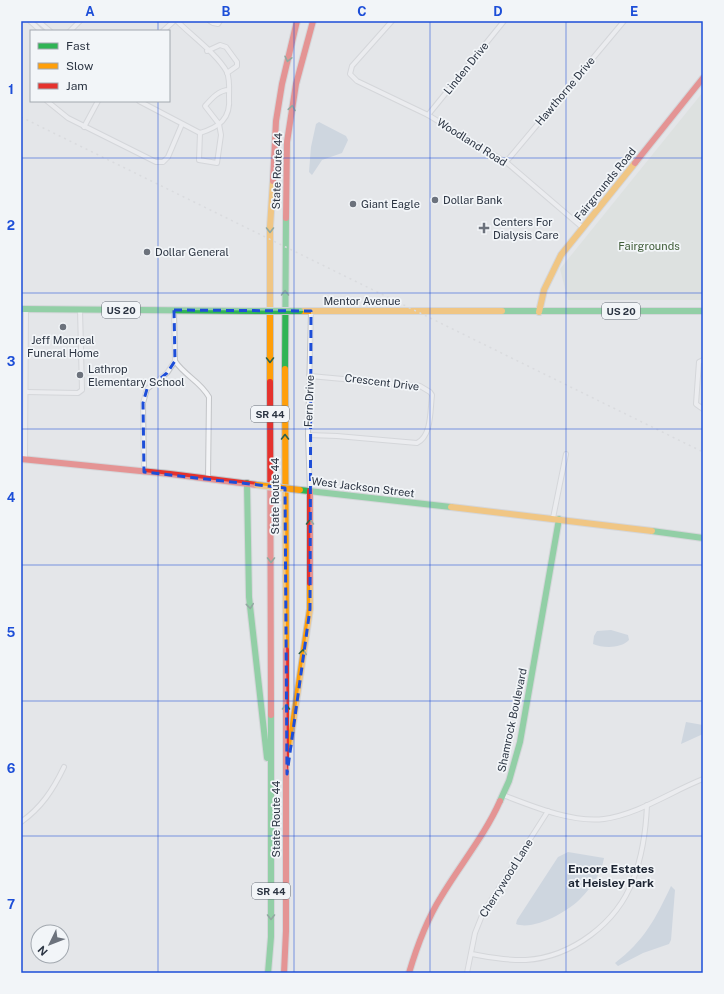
<svg xmlns="http://www.w3.org/2000/svg" width="724" height="994" font-family="'Public Sans',sans-serif">
	<style>
		.green { fill: #d5dcd5 }
		.water { fill: #b4c3d3 }
		.lines { fill: none; stroke-linecap: round; stroke-linejoin: round }
		.street-casing { stroke: #c2c4c7; stroke-width: 6 }
		.fast-casing { stroke: #c2c4c7; stroke-width: 8 }
		.slow-casing { stroke: #c2c4c7; stroke-width: 8 }
		.jam-casing { stroke: #c2c4c7; stroke-width: 8 }
		.street { stroke: #f3f4f6; stroke-width: 4 }
		.fast { stroke: #30b455; stroke-width: 6 }
		.slow { stroke: #ff9f0a; stroke-width: 6 }
		.jam { stroke: #e5322d; stroke-width: 6 }
		.rail { stroke: #cdced0; stroke-width: 1.5; stroke-dasharray: 2 4; stroke-linecap: butt }
		.fast-bridge-casing { stroke: #c2c4c7; stroke-width: 8; stroke-linecap: butt }
		.slow-bridge-casing { stroke: #c2c4c7; stroke-width: 8; stroke-linecap: butt }
		.fast-bridge { stroke: #30b455; stroke-width: 6 }
		.slow-bridge { stroke: #ff9f0a; stroke-width: 6 }
		.oneway { stroke: #2d6149 }
		.marked { fill: none; stroke: #1d4ed8; stroke-width: 3; stroke-dasharray: 8 5; stroke-linejoin: round }
		.grid { fill: none; stroke: #1d4ed8; stroke-width: 1; stroke-opacity: 0.55 }
		.poi-dot { fill: #6c727c; stroke: #f2f5f8; stroke-width: 1.5 }
		.labels { text-anchor: middle; stroke-width: 3.5; stroke-linejoin: round; paint-order: stroke }
		.shield { fill: #f2f5f8; stroke: #676e79; stroke-width: 1 }
		.shield-label { font-size: 10px; font-weight: bold; fill: #2b3442 }
		.street-label { font-size: 11px; fill: #2b3442; stroke: #f2f5f8 }
		.poi-label { font-size: 11px; fill: #2b3442; stroke: #f2f5f8; text-anchor: start }
		.park-label { font-size: 11px; fill: #405d39; stroke: #f2f5f8 }
		.neighbourhood-label { font-size: 12px; font-weight: bold; fill: #1d2533; stroke: #f2f5f8 }
		.neatline { fill: none; stroke: #1d4ed8; stroke-width: 1.5 }
		.grid-label { font-size: 13px; text-anchor: middle; font-weight: bold; fill: #1d4ed8 }
	</style>
	<rect width="100%" height="100%" fill="#e4e6e9"/>
	<!-- green -->
	<path class="green" d="M703,92V300H568L560,269Z"/>
	<!-- water -->
	<g class="water">
		<path d="M319,122L346,136L348,140L342,153L322,160L312,175L309,172L311,147L316,124Z"/>
		<path d="M611,630L628,635L629,640C620,649 603,648 593,644L594,636L597,631Z"/>
		<path d="M686,722L703,725V734L681,744Z"/>
		<path d="M568,852L604,858C602,872 591,888 581,898C569,911 534,931 516,924L517,920L558,857Z"/>
		<path d="M671,886L675,890L671,940L669,944L643,953L618,966L615,963C644,941 656,918 671,886Z"/>
	</g>
	<g class="lines">
		<!-- street casing -->
		<g class="street-casing">
			<g id="street">
				<path d="M30,21L41,31"/>
				<path d="M38,21L50,31"/>
				<path d="M210,21L213,23L218,24L220,21"/>
				<path d="M392,21L352,66L350,74L357,81L428,115L506,162L583,228"/>
				<path d="M70,31L80,21"/>
				<path d="M163,31L174,21"/>
				<path d="M207,51L220,45L226,47L237,62V66L227,73"/>
				<path d="M47,101L68,118L156,162H163L168,157L182,124"/>
				<path d="M139,101L200,133C219,127 231,119 229,97C229,89 230,80 227,72C217,54 192,36 177,21"/>
				<path d="M428,115L504,21"/>
				<path d="M84,127L98,101"/>
				<path d="M200,133L199,160L217,163L221,135L219,124L205,106C212,98 219,90 229,90"/>
				<path d="M506,162L624,21"/>
				<path d="M703,360L699,362L696,404L703,409"/>
				<path d="M175,361C185,376 200,381 209,397L208,479"/>
				<path d="M26,392L78,393L82,390L80,309"/>
				<path d="M308,435L337,436L417,443C432,436 430,410 432,395L430,392L420,386L310,376"/>
				<path d="M25,459L26,309"/>
				<path d="M144,472L143,403L147,389L167,373L175,361L174,310"/>
				<path d="M310,491L308,435L311,311"/>
				<path d="M553,518L566,454"/>
				<path d="M503,795C532,806 572,823 604,819C639,814 670,792 703,779"/>
				<path d="M21,822C41,808 53,790 64,767"/>
				<path d="M471,954C489,957 507,961 526,960C572,957 617,923 633,880C642,857 646,829 647,805"/>
				<path d="M467,973L475,933L483,913L548,811"/>
			</g>
		</g>
		<!-- fast casing -->
		<g class="fast-casing">
			<g id="fast">
				<path d="M21,309L256,311"/>
				<path d="M502,311H703"/>
				<path d="M285,369L286,218"/>
				<path d="M247,483L249,597L267,758"/>
				<path d="M300,490L451,507"/>
				<path d="M652,531L703,538"/>
				<path d="M500,801L509,781L520,742L559,519"/>
				<path d="M268,973L271,937V715"/>
			</g>
		</g>
		<!-- slow casing -->
		<g class="slow-casing">
			<g id="slow">
				<path d="M300,311H502"/>
				<path d="M539,312L544,290L561,255L635,163"/>
				<path d="M285,369L286,650"/>
				<path d="M270,382V227L273,181"/>
				<path d="M451,507L652,531"/>
				<path d="M290,744L310,609V583"/>
			</g>
		</g>
		<!-- jam casing -->
		<g class="jam-casing">
			<g id="jam">
				<path d="M635,163L703,78"/>
				<path d="M273,181L276,121L282,84L297,21"/>
				<path d="M286,218L287,142L296,84L313,21"/>
				<path d="M270,382L271,715"/>
				<path d="M21,459L170,474L257,485"/>
				<path d="M310,491V583"/>
				<path d="M284,973L286,931V650"/>
				<path d="M409,973C417,946 426,921 441,897C460,865 485,835 500,801"/>
			</g>
		</g>
		<!-- street -->
		<use href="#street" class="street"/>
		<!-- fast -->
		<use href="#fast" class="fast"/>
		<!-- slow -->
		<use href="#slow" class="slow"/>
		<!-- jam -->
		<use href="#jam" class="jam"/>
		<!-- rail -->
		<path class="rail" d="M21,117L703,452"/>
		<!-- fast-bridge casing -->
		<g class="fast-bridge-casing">
			<path id="fast-bridge" d="M256,311H300"/>
		</g>
		<!-- slow-bridge casing -->
		<g class="slow-bridge-casing">
			<path id="slow-bridge" d="M257,485L300,490"/>
		</g>
		<!-- fast-bridge -->
		<use href="#fast-bridge" class="fast-bridge"/>
		<!-- slow-bridge -->
		<use href="#slow-bridge" class="slow-bridge"/>
	</g>
	<!-- one-way arrows -->
	<defs><path id="oneway-chevron" d="M-2-3.5L2.5 0L-2 3.5" fill="none" stroke-width="1.6" stroke-linecap="round" stroke-linejoin="round"/></defs>
	<g class="oneway">
		<use href="#oneway-chevron" transform="translate(288 59) rotate(103)"/>
		<use href="#oneway-chevron" transform="translate(292 108) rotate(-81)"/>
		<use href="#oneway-chevron" transform="translate(270 230) rotate(90)"/>
		<use href="#oneway-chevron" transform="translate(285 293) rotate(-90)"/>
		<use href="#oneway-chevron" transform="translate(270 360) rotate(90)"/>
		<use href="#oneway-chevron" transform="translate(285 437) rotate(-90)"/>
		<use href="#oneway-chevron" transform="translate(310 522) rotate(-90)"/>
		<use href="#oneway-chevron" transform="translate(271 560) rotate(90)"/>
		<use href="#oneway-chevron" transform="translate(250 606) rotate(84)"/>
		<use href="#oneway-chevron" transform="translate(303 652) rotate(-82)"/>
		<use href="#oneway-chevron" transform="translate(286 707) rotate(-90)"/>
		<use href="#oneway-chevron" transform="translate(271 917) rotate(90)"/>
	</g>
	<!-- marked area -->
	<path d="M0 0H724V994H0ZM174,310L311,311L310,609L287,774L285,488L144,472L143,403L147,389L167,373L175,361Z" fill="#e4e6e9" fill-opacity=".55" fill-rule="evenodd"/>
	<path class="marked" d="M174,310L311,311L310,609L287,774L285,488L144,472L143,403L147,389L167,373L175,361Z"/>
	<!-- grid -->
	<path class="grid" d="M158,21V31M294,21V973M430,21V973M566,21V973M158,101V973M21,158H703M21,293H703M21,429H703M21,565H703M21,701H703M21,836H703"/>
	<!-- markers -->
	<g class="poi-dot">
		<circle cx="435" cy="200" r="4"/>
		<circle cx="353" cy="204" r="4"/>
		<path d="M482 222h4v4h4v4h-4v4h-4v-4h-4v-4h4z"/>
		<circle cx="147" cy="252" r="4"/>
		<circle cx="63" cy="327" r="4"/>
		<circle cx="80" cy="375" r="4"/>
	</g>
	<g class="labels">
		<!-- shield labels -->
		<g class="shield">
			<rect x="102" y="302" width="38" height="16" rx="3"/>
			<rect x="602" y="303" width="38" height="16" rx="3"/>
			<rect x="251" y="406" width="38" height="16" rx="3"/>
			<rect x="252" y="883" width="38" height="16" rx="3"/>
		</g>
		<g class="shield-label">
			<text x="121" y="314">US 20</text>
			<text x="621" y="315">US 20</text>
			<text x="270" y="418">SR 44</text>
			<text x="271" y="895">SR 44</text>
		</g>
		<!-- street labels -->
		<g class="street-label">
			<text transform="translate(466 68) rotate(-51)" y="4">Linden Drive</text>
			<text transform="translate(565 91) rotate(-50)" y="4">Hawthorne Drive</text>
			<text transform="translate(472 142) rotate(32)" y="4">Woodland Road</text>
			<text transform="translate(277 171) rotate(-88)" y="4">State Route 44</text>
			<text transform="translate(605 184) rotate(-51)" y="4">Fairgrounds Road</text>
			<text x="362" y="305">Mentor Avenue</text>
			<text transform="translate(382 382) rotate(7)" y="4">Crescent Drive</text>
			<text transform="translate(309 401) rotate(-88)" y="4">Fern Drive</text>
			<text transform="translate(363 487) rotate(7)" y="4">West Jackson Street</text>
			<text transform="translate(275 496) rotate(-90)" y="4">State Route 44</text>
			<text transform="translate(512 720) rotate(-78)" y="4">Shamrock Boulevard</text>
			<text transform="translate(276 819) rotate(-90)" y="4">State Route 44</text>
			<text transform="translate(506 878) rotate(-58)" y="4">Cherrywood Lane</text>
		</g>
		<!-- poi labels -->
		<g class="poi-label">
			<text x="443" y="204">Dollar Bank</text>
			<text x="361" y="208">Giant Eagle</text>
			<text x="493" y="226">Centers For<tspan x="493" dy="13">Dialysis Care</tspan></text>
			<text x="155" y="256">Dollar General</text>
			<text x="63" y="344" text-anchor="middle">Jeff Monreal<tspan x="63" dy="13">Funeral Home</tspan></text>
			<text x="88" y="373">Lathrop<tspan x="88" dy="13">Elementary School</tspan></text>
		</g>
		<!-- park labels -->
		<g class="park-label">
			<text x="649" y="250">Fairgrounds</text>
		</g>
		<!-- neighbourhood labels -->
		<g class="neighbourhood-label">
			<text x="611" y="873">Encore Estates<tspan x="611" dy="14">at Heisley Park</tspan></text>
		</g>
	</g>
	<!-- border -->
	<rect width="724" height="994" fill="none" stroke="#f2f5f8" stroke-width="44"/>
	<!-- legend -->
	<rect x="30" y="30" width="140" height="72" fill="#f2f5f8" stroke="#a2a8af"/>
	<rect x="38" y="43" width="20" height="6" fill="#30b455" stroke="#a2a8af"/>
	<text x="66" y="50" font-size="12" fill="#2b3442">Fast</text>
	<rect x="38" y="63" width="20" height="6" fill="#ff9f0a" stroke="#a2a8af"/>
	<text x="66" y="70" font-size="12" fill="#2b3442">Slow</text>
	<rect x="38" y="83" width="20" height="6" fill="#e5322d" stroke="#a2a8af"/>
	<text x="66" y="90" font-size="12" fill="#2b3442">Jam</text>
	<!-- north arrow -->
	<g transform="translate(50 944) rotate(227)"><circle r="19" fill="#f2f5f8" stroke="#a2a8af"/>
	<path d="M0-3L7 15L0 10L-7 15Z" fill="#6c727c"/>
	<text y="-6" font-size="11" font-weight="bold" text-anchor="middle" fill="#2b3442">N</text>
	</g>
	<rect x="22" y="22" width="680" height="950" class="neatline"/>
	<g class="grid-label">
		<text x="90" y="16">A</text>
		<text x="226" y="16">B</text>
		<text x="362" y="16">C</text>
		<text x="498" y="16">D</text>
		<text x="634" y="16">E</text>
		<text x="11" y="94">1</text>
		<text x="11" y="230">2</text>
		<text x="11" y="366">3</text>
		<text x="11" y="502">4</text>
		<text x="11" y="637">5</text>
		<text x="11" y="773">6</text>
		<text x="11" y="909">7</text>
	</g>
</svg>
